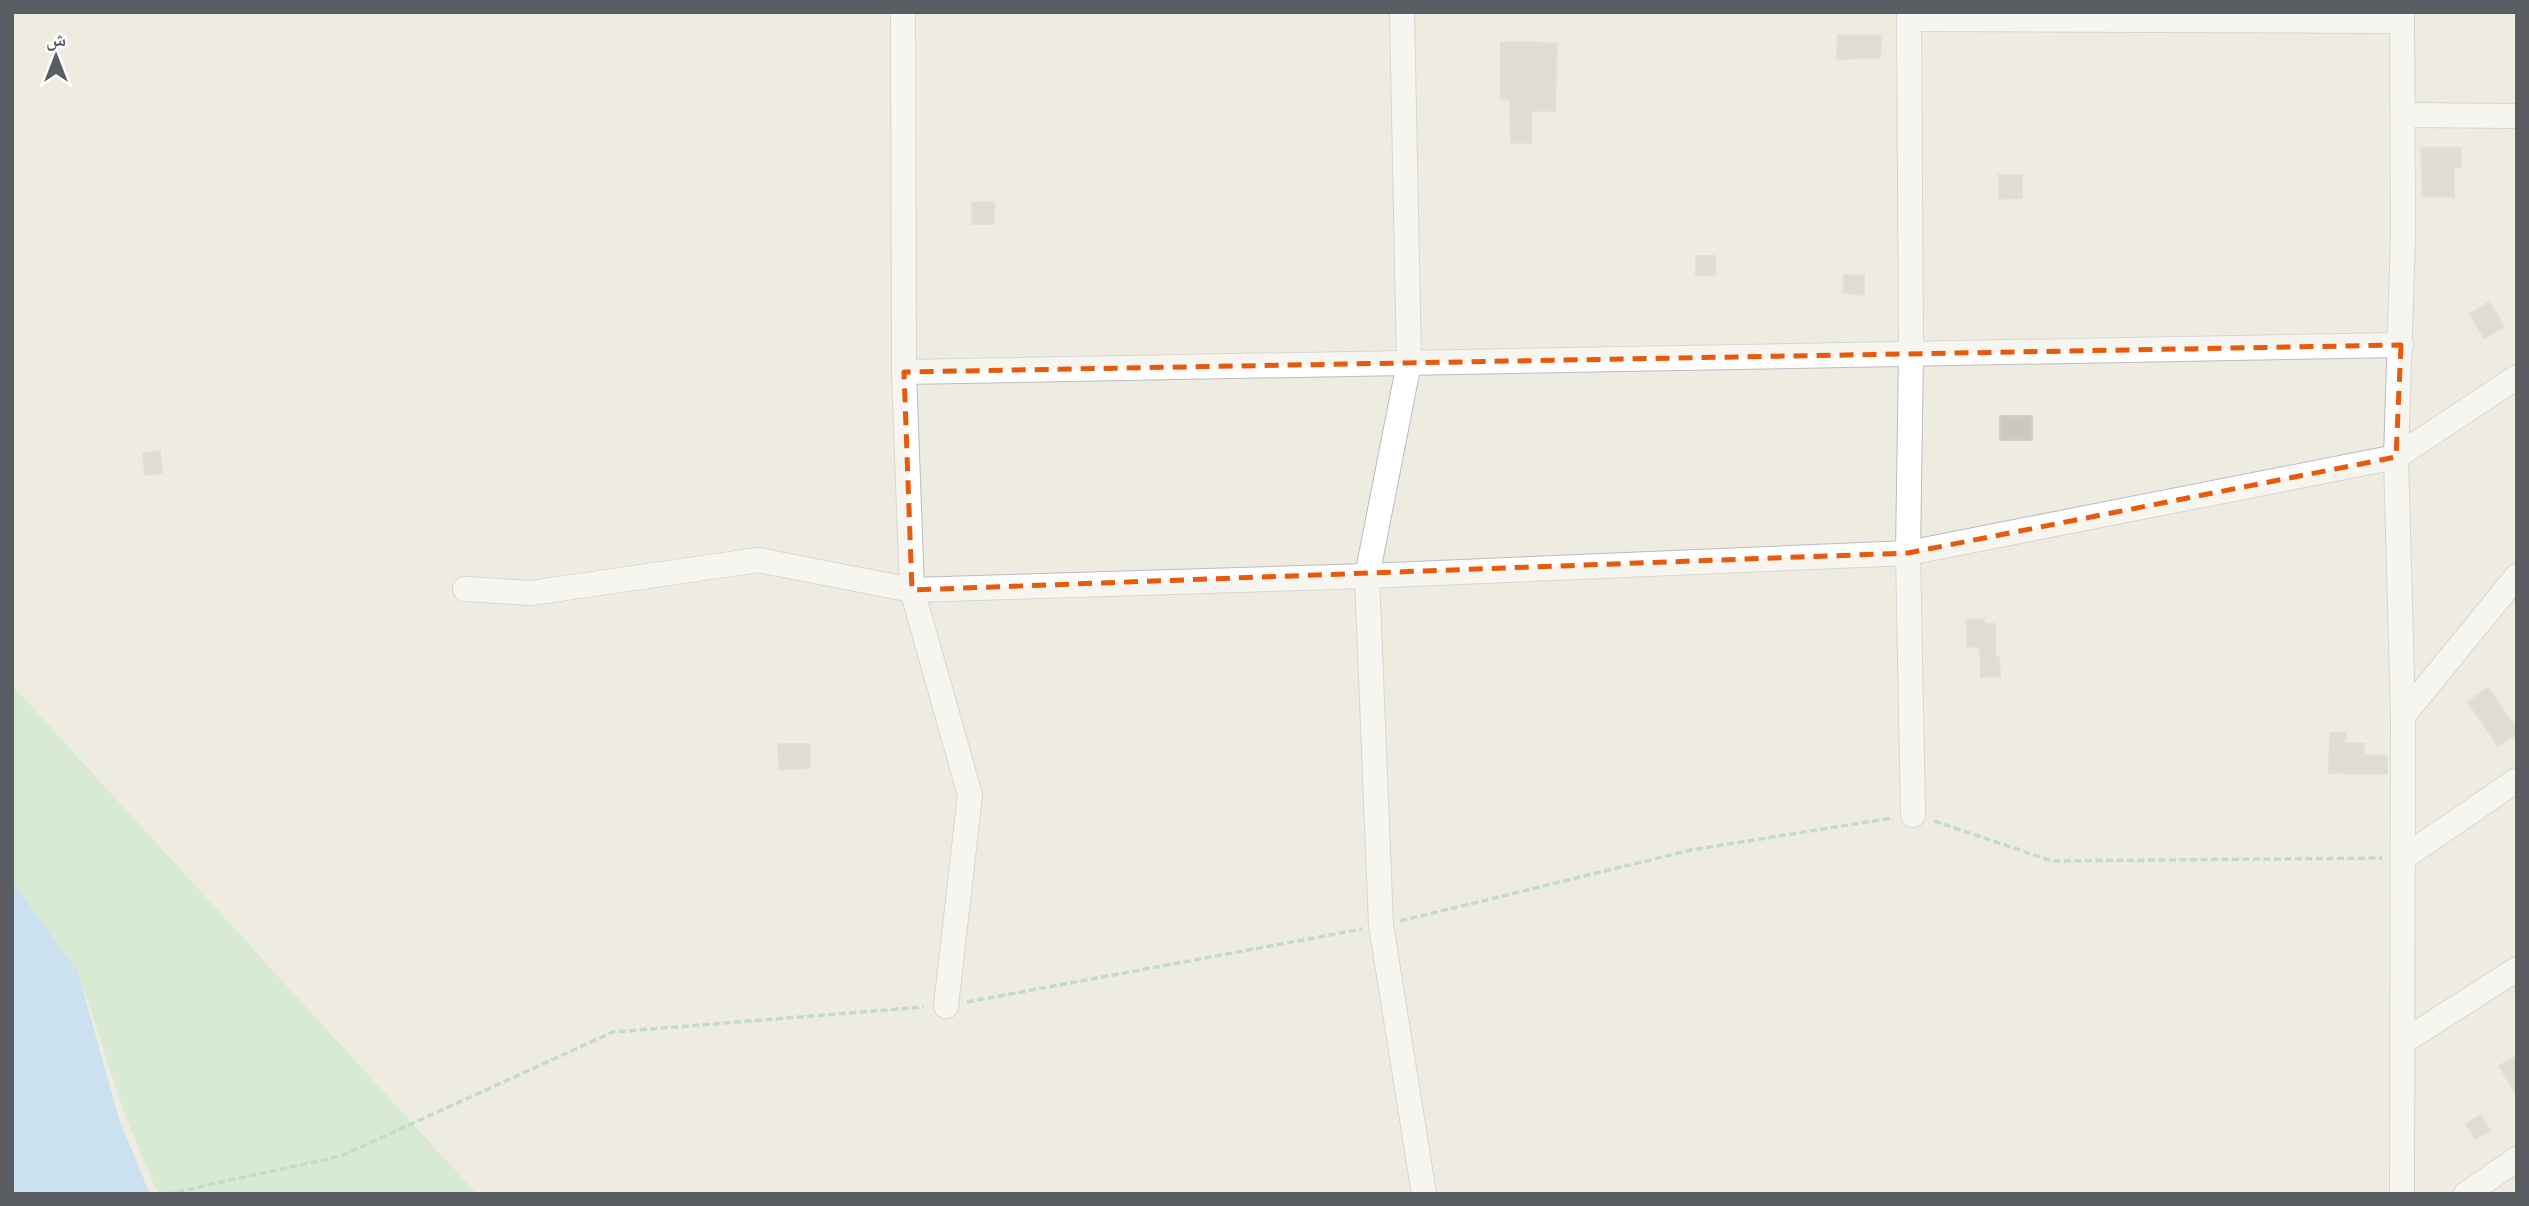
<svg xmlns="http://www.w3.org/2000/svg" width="2529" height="1206" font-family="'DM Sans','Noto Naskh Arabic',sans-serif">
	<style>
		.green { fill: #bce7be }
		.water { fill: #a0d2ff }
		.building { fill: #cbc8c1; stroke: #d3cec0; stroke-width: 2 }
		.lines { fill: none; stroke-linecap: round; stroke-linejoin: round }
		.minor-casing { stroke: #b9bcc1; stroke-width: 26 }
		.path { stroke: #94c6a4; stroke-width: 3.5; stroke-dasharray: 7 3.5; stroke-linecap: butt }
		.minor { stroke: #fff; stroke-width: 24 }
		.marked { fill: none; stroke: #e8590c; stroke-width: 5; stroke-dasharray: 14 9; stroke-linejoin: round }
	</style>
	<rect width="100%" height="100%" fill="#eeece1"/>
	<!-- green -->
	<path class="green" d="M12,685L477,1194H158L126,1118L78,972L12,881Z"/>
	<!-- water -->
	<path class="water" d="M12,881L78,972L119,1119L150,1194H12Z"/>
	<!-- building -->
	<g class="building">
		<path d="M1838,35H1881L1880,58L1837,59Z"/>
		<path d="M1501,42L1557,43L1555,111H1531V143H1511L1510,99H1501Z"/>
		<path d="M2421,148H2461V167H2454V197H2423Z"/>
		<path d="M1999,175H2022V198L1999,199Z"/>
		<rect x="972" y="202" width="22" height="22"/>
		<rect x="1696" y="256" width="19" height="19"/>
		<path d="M1844,275H1864V295L1843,293Z"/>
		<path d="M2489,302L2504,326L2484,338L2470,314Z"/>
		<rect x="2000" y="416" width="32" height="24"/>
		<path d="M160,451L162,473L145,475L143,453Z"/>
		<path d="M1967,619H1984V624H1995V657H1999L2000,677H1981L1980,648L1967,646Z"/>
		<path d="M2488,688L2517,730V734L2498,746L2468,702Z"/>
		<path d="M2330,733H2346L2345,743L2364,744V755L2387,756V774L2329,773Z"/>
		<path d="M778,744H810V768L779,769Z"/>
		<path d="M2517,1056V1095L2499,1066Z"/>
		<path d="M2481,1115L2490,1131L2475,1139L2466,1124Z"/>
	</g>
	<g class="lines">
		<!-- minor casing -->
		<g class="minor-casing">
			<g id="minor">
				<path d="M903,12L904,372L912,590L970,795L946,1006"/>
				<path d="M1402,12L1409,363L1367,576L1381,925L1424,1194"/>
				<path d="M1909,12L1911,353L1908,553L1913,815"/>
				<path d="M1909,19L2402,21"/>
				<path d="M2403,115L2517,116"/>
				<path d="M904,372L2401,345"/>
				<path d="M465,589L531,593L758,560L912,590L1367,576L1908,553L2396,457L2517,377"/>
				<path d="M2403,716L2517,576"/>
				<path d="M2403,858L2517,780"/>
				<path d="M2403,1042L2517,969"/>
				<path d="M2402,1194L2403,716L2396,457L2403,235L2402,12"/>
				<path d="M2466,1194L2517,1159"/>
			</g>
		</g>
		<!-- path -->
		<g class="path">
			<path d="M1934,821L2052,861L2382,858"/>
			<path d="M1400,921L1691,850L1892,818"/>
			<path d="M967,1002L1362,929"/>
			<path d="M167,1194L341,1156L613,1032L924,1007"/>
		</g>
		<!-- minor -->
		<use href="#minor" class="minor"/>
	</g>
	<!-- marked area -->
	<path d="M0 0H2529V1206H0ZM2401,345L2396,457L1908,553L912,590L904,372Z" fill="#eeece1" fill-opacity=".55" fill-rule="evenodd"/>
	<path class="marked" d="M2401,345L2396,457L1908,553L912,590L904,372Z"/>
	<!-- border -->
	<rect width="2529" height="1206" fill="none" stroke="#5a5e63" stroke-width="28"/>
	<!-- north arrow -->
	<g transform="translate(56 56)" stroke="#ffffff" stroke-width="5" paint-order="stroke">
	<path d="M0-5L12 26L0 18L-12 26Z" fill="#5a5e63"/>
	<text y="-10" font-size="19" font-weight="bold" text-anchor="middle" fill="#5a5e63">ش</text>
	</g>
</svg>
